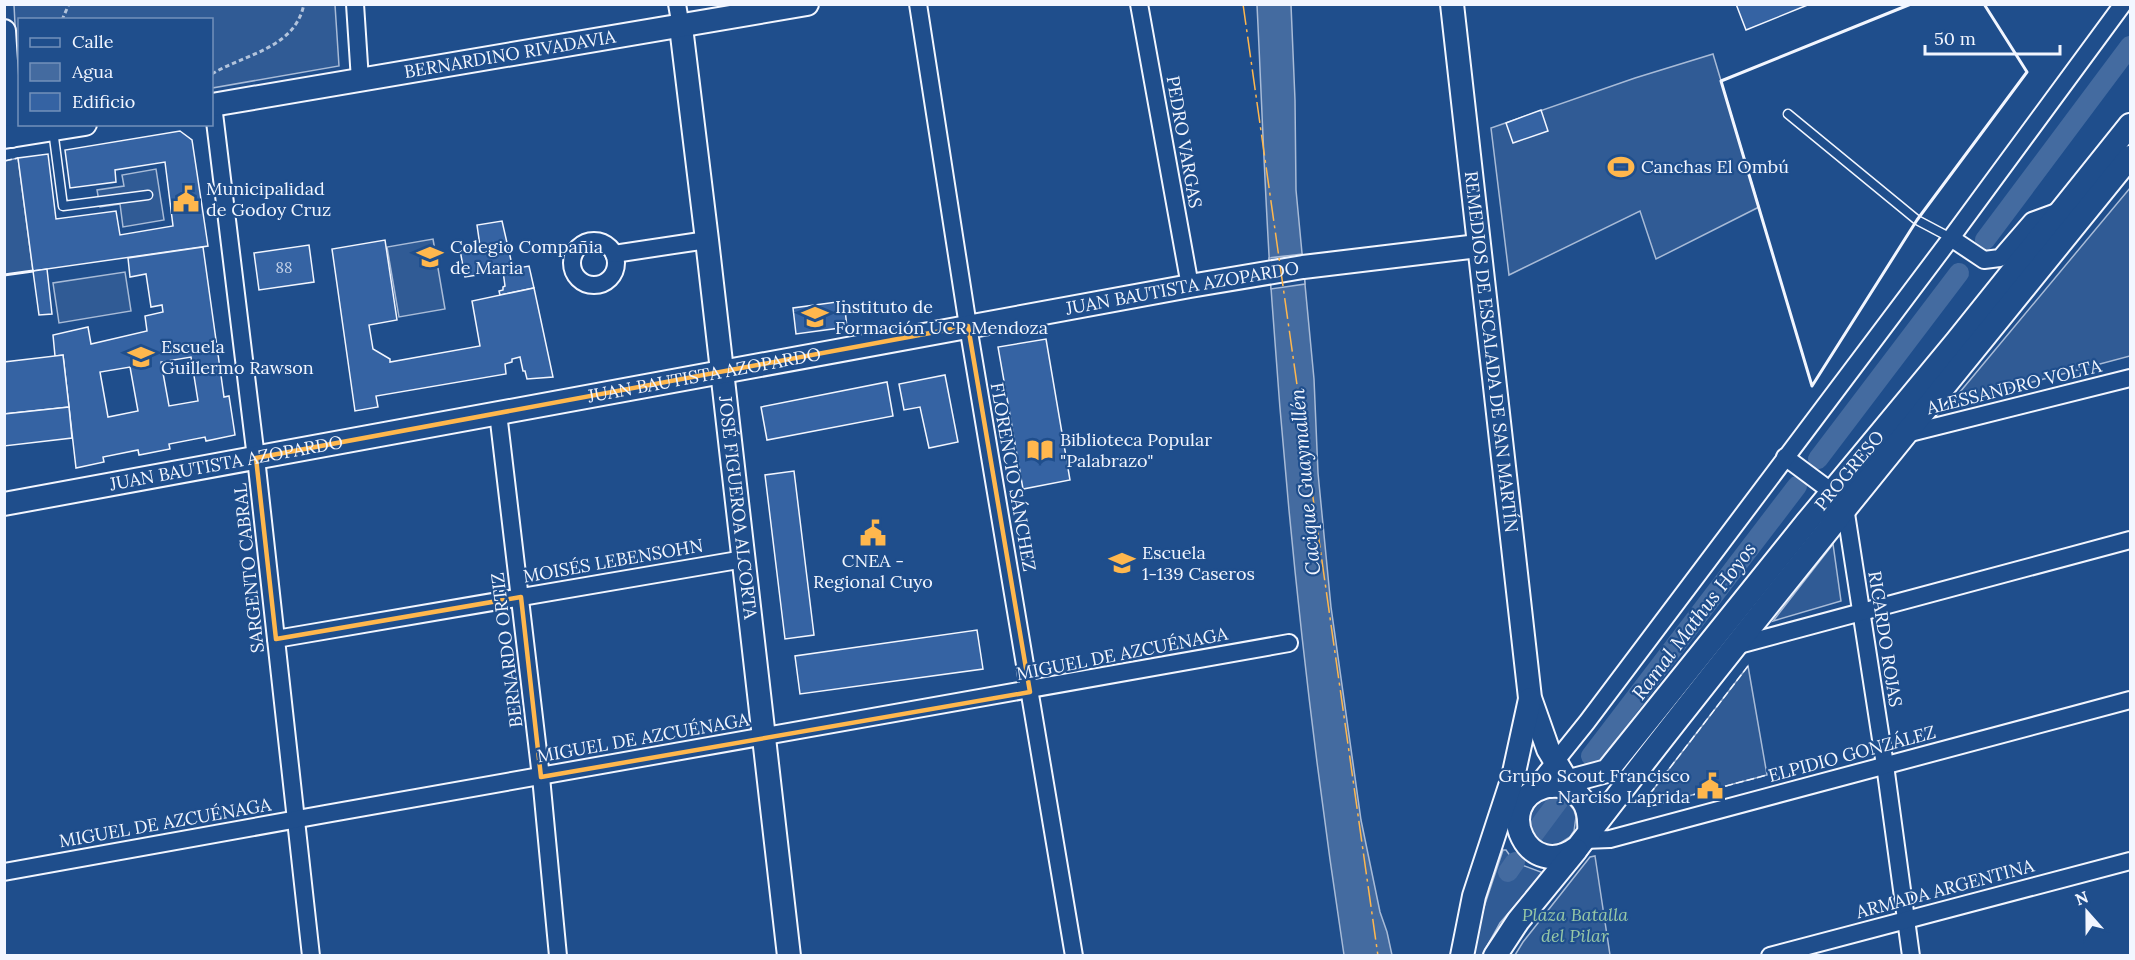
<svg xmlns="http://www.w3.org/2000/svg" width="2135" height="960" font-family="Lora,serif">
	<style>
		.built { fill: #305b95; stroke: #a8bbd7; stroke-width: 1.5 }
		.water { fill: #446ba0; stroke: #a8bbd7; stroke-width: 1.5 }
		.pier { fill: #1f4e8c; stroke: #a8bbd7; stroke-width: 1.5 }
		.lines { fill: none; stroke-linecap: round; stroke-linejoin: round }
		.canal { stroke: #446ba0; stroke-width: 20 }
		.building { fill: #3563a3; stroke: #f2f6ff; stroke-width: 1.5; fill-rule: evenodd }
		.lane-casing { stroke: #f2f6ff; stroke-width: 11 }
		.street-casing { stroke: #f2f6ff; stroke-width: 20 }
		.secondary-casing { stroke: #f2f6ff; stroke-width: 26 }
		.path { stroke: #b3c4dc; stroke-width: 3; stroke-dasharray: 4.5 3; stroke-linecap: butt }
		.lane { stroke: #1f4e8c; stroke-width: 8 }
		.street { stroke: #1f4e8c; stroke-width: 16 }
		.secondary { stroke: #1f4e8c; stroke-width: 22 }
		.fence { stroke: #f2f6ff; stroke-width: 1.5; stroke-dasharray: 8 3; stroke-linecap: butt }
		.wall { stroke: #f2f6ff; stroke-width: 3 }
		.power { stroke: #ffb74d; stroke-width: 1.5; stroke-dasharray: 21 4.5 3 4.5; stroke-linecap: butt }
		.marked { fill: none; stroke: #ffb74d; stroke-width: 4.5; stroke-linejoin: round }
		.labels { text-anchor: middle; stroke-width: 4.5; stroke-linejoin: round; paint-order: stroke }
		.number-label { font-size: 15px; fill: #c3d1e8 }
		.street-label { font-size: 18px; fill: #f2f6ff; stroke: #1f4e8c }
		.poi-label { font-size: 18px; fill: #f2f6ff; stroke: #1f4e8c; text-anchor: start }
		.park-label { font-size: 18px; font-style: italic; fill: #97c8a6; stroke: #1f4e8c }
		.water-label { font-size: 20px; font-style: italic; fill: #f2f6ff; stroke: #1f4e8c }
	</style>
	<rect width="100%" height="100%" fill="#1f4e8c"/>
	<!-- built -->
	<g class="built">
		<path d="M14,5H335L339,66L212,88V20H20L19,100Z"/>
		<path d="M1713,54L1759,207L1656,259L1640,211L1509,275L1491,128L1635,78Z"/>
		<path d="M18,158L33,271L5,275V161Z"/>
		<path d="M156,169L164,220L123,227L120,204L100,207L97,190L124,186L122,175Z"/>
		<path d="M2130,188V356L1950,404Z"/>
		<path d="M433,239L445,309L399,317L387,247Z"/>
		<path d="M125,272L131,311L59,323L53,283Z"/>
		<path d="M1833,544L1841,601L1773,621Z"/>
		<path d="M1748,666L1767,775L1651,806L1646,799Z"/>
		<path d="M1556,796L1529,832L1526,819L1540,798Z"/>
		<path d="M1566,800L1574,810L1576,817L1574,831L1570,837L1559,844L1552,845H1545L1536,840Z"/>
		<path d="M1503,850H1506L1511,857L1504,869L1512,873L1519,864L1541,872L1542,874L1500,923L1482,955L1471,956L1475,934Z"/>
		<path d="M1595,856L1610,955H1515L1523,942L1590,857Z"/>
	</g>
	<!-- water -->
	<path class="water" d="M1257,5H1291L1295,100L1296,190L1314,379L1318,473L1331,607L1361,820L1380,912L1387,932L1392,955H1344C1311,739 1287,521 1272,302C1265,203 1262,104 1257,5Z"/>
	<!-- pier -->
	<path class="pier" d="M1302,254L1305,284L1271,289L1269,258Z"/>
	<g class="lines">
		<!-- canal -->
		<g class="canal">
			<path d="M1985,240L2130,46"/>
			<path d="M1818,459L1959,273"/>
			<path d="M1591,756L1797,486"/>
			<path d="M1533,835L1559,800"/>
			<path d="M1508,872L1515,862"/>
		</g>
	</g>
	<!-- building -->
	<g class="building">
		<path d="M1736,4H1810L1746,30Z"/>
		<path d="M1541,110L1548,131L1513,143L1506,123Z"/>
		<path d="M180,131L192,140L208,246L33,271L18,158L48,154L56,219L116,211L120,235L173,226L165,162L115,170L116,182L70,188L65,150Z"/>
		<path d="M502,221L513,269L529,266L534,288L500,295L499,291L503,290V287L505,286L503,271L465,277L460,250L480,246L477,225Z"/>
		<path d="M385,240L397,320L369,325L373,349L390,359V362L480,346L472,301L534,288L553,377L527,379L525,371H523L520,357L512,359V362L505,364L506,374L376,396L378,407L355,411L332,249Z"/>
		<path d="M309,245L314,282L259,290L254,253Z"/>
		<path d="M203,247L224,397L229,396L235,435L206,441L205,437L169,444L170,449L139,455L138,450L103,457L104,462L76,468L63,355L55,356L53,335L88,327L91,344L147,331L145,316L163,312L162,305L151,307L146,274L130,277L128,258ZM191,357L198,401L169,406L161,362ZM130,367L138,411L108,417L100,372Z"/>
		<path d="M47,269L52,314L39,315L33,271Z"/>
		<path d="M844,301L847,327L796,334L793,308Z"/>
		<path d="M1046,339L1070,480L1023,489L998,347Z"/>
		<path d="M63,355L69,407L4,414V362Z"/>
		<path d="M945,375L958,442L929,448L920,407L904,410L899,384Z"/>
		<path d="M887,382L893,416L767,440L761,407Z"/>
		<path d="M69,407L72,438L4,446V414Z"/>
		<path d="M794,471L814,635L785,639L765,475Z"/>
		<path d="M977,630L983,669L800,694L795,656Z"/>
	</g>
	<g class="lines">
		<!-- lane casing -->
		<g class="lane-casing">
			<g id="lane">
				<path d="M1788,114L1917,220L1951,238"/>
				<path d="M53,130L63,206L148,195"/>
			</g>
		</g>
		<!-- street casing -->
		<g class="street-casing">
			<g id="street">
				<path d="M355,4L360,80"/>
				<path d="M677,4L681,27"/>
				<path d="M918,4L968,326L1074,956"/>
				<path d="M1139,4L1190,286"/>
				<path d="M213,105L256,458L311,956"/>
				<path d="M1951,238L1984,260L2000,258L2032,221L2062,210"/>
				<circle cx="594" cy="263" r="22"/>
				<path d="M614,254L707,240"/>
				<path d="M498,413L541,777L558,956"/>
				<path d="M1906,434L2130,378"/>
				<path d="M1785,457L1824,486L1845,507L1885,765L1911,956"/>
				<path d="M276,639L744,559"/>
				<path d="M1735,646L2130,540"/>
				<path d="M1530,793L1587,722L1951,238L2123,4"/>
				<path d="M1584,840L1610,839L2130,700"/>
				<path d="M4,872C432,793 862,723 1289,643"/>
				<path d="M1770,956L2130,861"/>
			</g>
		</g>
		<!-- secondary casing -->
		<g class="secondary-casing">
			<g id="secondary">
				<path id="s1" d="M1452,4L1530,698L1548,749L1573,791"/>
				<path id="s2" d="M681,27L707,240L789,956"/>
				<path d="M4,31L11,136"/>
				<path id="s3" d="M212,105L807,4"/>
				<path d="M4,137L85,124"/>
				<path id="s4" d="M4,504L1190,286L1303,267L1478,246"/>
				<path id="s5" d="M1551,786L1607,771L1807,522L1956,342L2130,125"/>
				<path d="M1589,834C1590,818 1589,802 1574,792C1566,786 1554,784 1544,787C1491,803 1528,885 1578,847C1758,613 1945,386 2130,157"/>
				<path d="M1462,956L1474,896L1513,777L1530,699"/>
				<path d="M1495,956L1518,921L1576,850"/>
			</g>
		</g>
		<!-- path -->
		<g class="path">
			<path d="M62,20L69,4"/>
			<path d="M212,74C244,54 295,49 304,4"/>
		</g>
		<!-- lane -->
		<use href="#lane" class="lane"/>
		<!-- street -->
		<use href="#street" class="street"/>
		<!-- secondary -->
		<use href="#secondary" class="secondary"/>
		<!-- fence -->
		<g class="fence">
			<path d="M4,161L18,158"/>
			<path d="M1748,666L1646,799L1651,806L1767,775"/>
		</g>
		<!-- wall -->
		<g class="wall">
			<path d="M1911,4L1721,81L1812,386L1917,220L2027,72L1984,4"/>
			<path d="M4,275L33,271"/>
		</g>
		<!-- power -->
		<path class="power" d="M1243,4L1378,956"/>
	</g>
	<!-- marked area -->
	<path class="marked" d="M968,326L1030,692L541,777L521,597L276,639L256,458Z"/>
	<!-- icons -->
	<defs>
		<g id="stadium-bare" transform="scale(2.07)"><path d="M0-5a6.5 5 0 1 0 0 10a6.5 5 0 1 0 0-10ZM-3.5-1.8h7v3.6h-7Z" fill="#ffb74d" stroke="#1f4e8c" stroke-width="2.5" paint-order="stroke"/></g>
		<g id="civic-bare" transform="scale(2.07)"><path d="M-.6-6.5H3V-4.5H.6V-3L4-1V1h2V6H-6V1h2V-1L-.6-3ZM-1.2 2.5V6h2.4V2.5Z" fill="#ffb74d" stroke="#1f4e8c" stroke-width="2.5" paint-order="stroke"/></g>
		<g id="school-bare" transform="scale(2.07)"><path d="M0-5L7-2L0 1L-7-2ZM-4 1L0 2.5L4 1V4Q0 6-4 4Z" fill="#ffb74d" stroke="#1f4e8c" stroke-width="2.5" paint-order="stroke"/></g>
		<g id="university-bare" transform="scale(2.07)"><path d="M0-5L7-2L0 1L-7-2ZM-4 1L0 2.5L4 1V4Q0 6-4 4Z" fill="#ffb74d" stroke="#1f4e8c" stroke-width="2.5" paint-order="stroke"/></g>
		<g id="library-bare" transform="scale(2.07)"><path d="M-6-4Q-3-5.5-.7-3.5V5Q-3 3-6 4ZM6-4Q3-5.5 .7-3.5V5Q3 3 6 4Z" fill="#ffb74d" stroke="#1f4e8c" stroke-width="2.5" paint-order="stroke"/></g>
	</defs>
	<g fill-rule="evenodd">
		<use href="#stadium-bare" x="1621" y="167"/>
		<use href="#civic-bare" x="186" y="199"/>
		<use href="#school-bare" x="430" y="257"/>
		<use href="#university-bare" x="815" y="317"/>
		<use href="#school-bare" x="141" y="357"/>
		<use href="#library-bare" x="1040" y="450"/>
		<use href="#civic-bare" x="873" y="533"/>
		<use href="#school-bare" x="1122" y="563"/>
		<use href="#civic-bare" x="1710" y="786"/>
	</g>
	<g class="labels">
		<!-- number labels -->
		<g class="number-label">
			<text x="284" y="273">88</text>
		</g>
		<!-- street labels -->
		<g class="street-label">
			<text dy="6" stroke="none"><textPath href="#s3" startOffset="302">BERNARDINO RIVADAVIA</textPath></text>
			<text transform="translate(1184 142) rotate(80)" y="6">PEDRO VARGAS</text>
			<text dy="6" stroke="none"><textPath href="#s4" startOffset="1198">JUAN BAUTISTA AZOPARDO</textPath></text>
			<text dy="6" stroke="none"><textPath href="#s1" startOffset="350">REMEDIOS DE ESCALADA DE SAN MARTÍN</textPath></text>
			<text dy="6" stroke="none"><textPath href="#s4" startOffset="712">JUAN BAUTISTA AZOPARDO</textPath></text>
			<text transform="translate(2014 387) rotate(-14)" y="6">ALESSANDRO VOLTA</text>
			<text dy="6" stroke="none"><textPath href="#s4" startOffset="226">JUAN BAUTISTA AZOPARDO</textPath></text>
			<text dy="6" stroke="none"><textPath href="#s5" startOffset="444">PROGRESO</textPath></text>
			<text transform="translate(1013 477) rotate(80)" y="6">FLORENCIO SÁNCHEZ</text>
			<text dy="6" stroke="none"><textPath href="#s2" startOffset="484">JOSÉ FIGUEROA ALCORTA</textPath></text>
			<text transform="translate(613 561) rotate(-10)" y="6">MOISÉS LEBENSOHN</text>
			<text transform="translate(249 568) rotate(-96)" y="6">SARGENTO CABRAL</text>
			<text transform="translate(1885 639) rotate(81)" y="6">RICARDO ROJAS</text>
			<text transform="translate(507 650) rotate(-97)" y="6">BERNARDO ORTIZ</text>
			<text transform="translate(1122 654) rotate(-11)" y="6">MIGUEL DE AZCUÉNAGA</text>
			<text transform="translate(643 738) rotate(-10)" y="6">MIGUEL DE AZCUÉNAGA</text>
			<text transform="translate(1852 754) rotate(-15)" y="6">ELPIDIO GONZÁLEZ</text>
			<text transform="translate(165 823) rotate(-10)" y="6">MIGUEL DE AZCUÉNAGA</text>
			<text transform="translate(1945 889) rotate(-15)" y="6">ARMADA ARGENTINA</text>
		</g>
		<!-- poi labels -->
		<g class="poi-label">
			<text x="1641" y="173">Canchas El Ombú</text>
			<text x="206" y="195">Municipalidad<tspan x="206" dy="21">de Godoy Cruz</tspan></text>
			<text x="450" y="253">Colegio Compañia<tspan x="450" dy="21">de Maria</tspan></text>
			<text x="835" y="313">Instituto de<tspan x="835" dy="21">Formación UCR Mendoza</tspan></text>
			<text x="161" y="353">Escuela<tspan x="161" dy="21">Guillermo Rawson</tspan></text>
			<text x="1060" y="446">Biblioteca Popular<tspan x="1060" dy="21">"Palabrazo"</tspan></text>
			<text x="1142" y="559">Escuela<tspan x="1142" dy="21">1-139 Caseros</tspan></text>
			<text x="873" y="567" text-anchor="middle">CNEA -<tspan x="873" dy="21">Regional Cuyo</tspan></text>
			<text x="1690" y="782" text-anchor="end">Grupo Scout Francisco<tspan x="1690" dy="21">Narciso Laprida</tspan></text>
		</g>
		<!-- park labels -->
		<g class="park-label">
			<text x="1575" y="921">Plaza Batalla<tspan x="1575" dy="21">del Pilar</tspan></text>
		</g>
		<!-- water labels -->
		<g class="water-label">
			<text transform="translate(1305 482) rotate(-95)" y="7">Cacique Guaymallén</text>
			<text transform="translate(1694 621) rotate(-53)" y="7">Ramal Mathus Hoyos</text>
		</g>
	</g>
	<!-- border -->
	<rect width="2135" height="960" fill="none" stroke="#f2f6ff" stroke-width="12"/>
	<!-- legend -->
	<rect x="18" y="18" width="195" height="108" fill="#1f4e8c" stroke="#7391ba" stroke-width="1.5"/>
	<rect x="30" y="38" width="30" height="9" fill="#1f4e8c" stroke="#7391ba" stroke-width="1.5"/>
	<text x="72" y="48" font-size="18" fill="#f2f6ff">Calle</text>
	<rect x="30" y="63" width="30" height="18" fill="#446ba0" stroke="#7391ba" stroke-width="1.5"/>
	<text x="72" y="78" font-size="18" fill="#f2f6ff">Agua</text>
	<rect x="30" y="93" width="30" height="18" fill="#3563a3" stroke="#7391ba" stroke-width="1.5"/>
	<text x="72" y="108" font-size="18" fill="#f2f6ff">Edificio</text>
	<!-- north arrow -->
	<g transform="translate(2087 912) rotate(339)" stroke="#1f4e8c" stroke-width="4.5" paint-order="stroke">
	<path d="M0-4.5L10 22L0 15L-10 22Z" fill="#f2f6ff"/>
	<text y="-9" font-size="16" font-weight="bold" text-anchor="middle" fill="#f2f6ff">N</text>
	</g>
	<!-- scale -->
	<path d="M1925 45v9h135v-9" fill="none" stroke="#f2f6ff" stroke-width="3"/>
	<text x="1934" y="45" font-size="18" fill="#f2f6ff" stroke="#1f4e8c" stroke-width="4.5" paint-order="stroke">50 m</text>
</svg>
